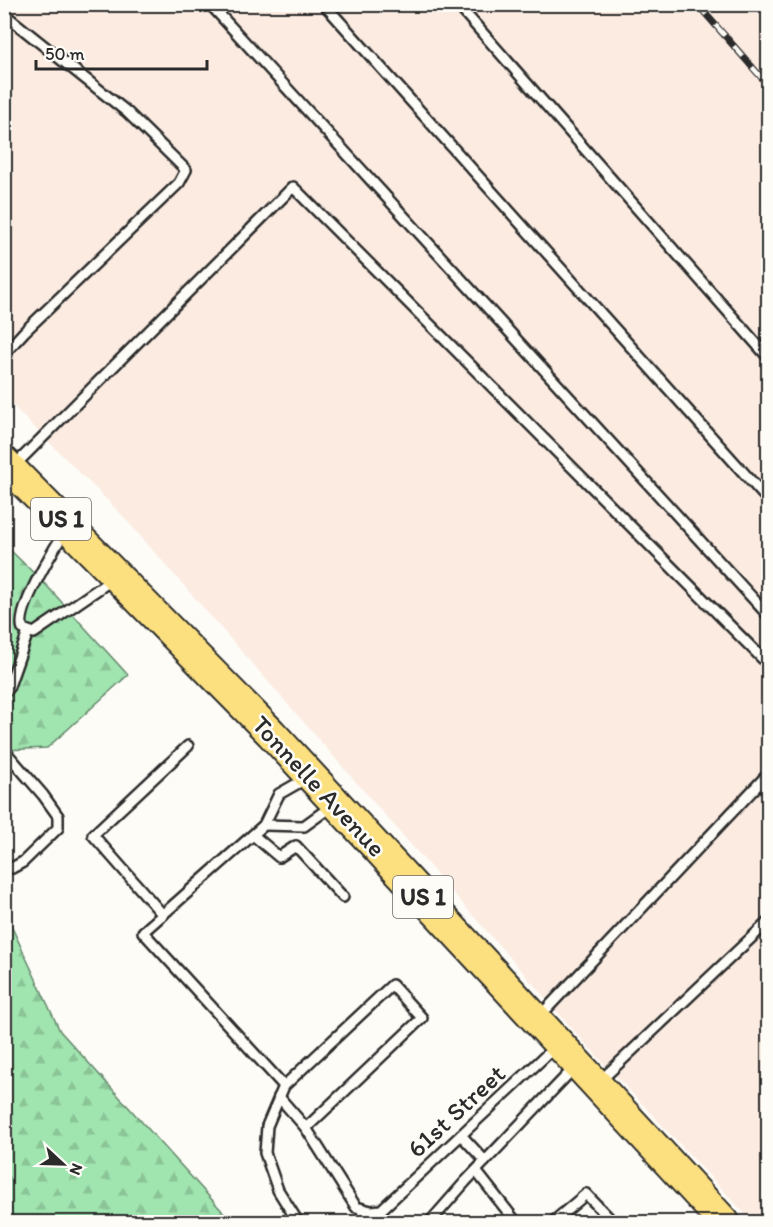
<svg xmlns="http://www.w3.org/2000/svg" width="773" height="1227" font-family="Itim,sans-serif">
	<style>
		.built { fill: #fcebe1 }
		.forest { fill: url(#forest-firs); stroke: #66886d; stroke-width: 1.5 }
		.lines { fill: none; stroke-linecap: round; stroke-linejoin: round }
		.lane-casing { stroke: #2b2b2b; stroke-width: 14 }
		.primary-casing { stroke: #2b2b2b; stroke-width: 34 }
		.lane { stroke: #fdfcf7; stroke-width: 9 }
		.primary { stroke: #fce080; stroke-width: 30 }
		.rail-casing { stroke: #2b2b2b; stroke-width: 7 }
		.rail { stroke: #fdfcf7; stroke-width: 4.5; stroke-dasharray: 14; stroke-linecap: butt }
		.labels { text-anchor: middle; stroke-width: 5; stroke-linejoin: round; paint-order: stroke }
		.shield { fill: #fdfcf7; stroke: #6a6a68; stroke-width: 1.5 }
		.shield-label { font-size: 24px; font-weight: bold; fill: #2b2b2b }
		.street-label { font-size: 26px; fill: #2b2b2b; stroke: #fdfcf7 }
	</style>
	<defs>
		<pattern id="forest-firs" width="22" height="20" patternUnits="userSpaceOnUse" patternTransform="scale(1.5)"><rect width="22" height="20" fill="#a0e4af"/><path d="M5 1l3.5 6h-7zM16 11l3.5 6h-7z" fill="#8ac497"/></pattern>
	</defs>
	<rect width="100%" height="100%" fill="#fdfcf7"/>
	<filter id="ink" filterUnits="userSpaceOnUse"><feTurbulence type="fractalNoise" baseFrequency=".0167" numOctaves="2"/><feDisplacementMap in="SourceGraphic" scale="12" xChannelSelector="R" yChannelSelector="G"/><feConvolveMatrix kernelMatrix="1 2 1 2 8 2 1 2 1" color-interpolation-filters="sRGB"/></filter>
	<g filter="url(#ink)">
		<!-- built -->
		<path class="built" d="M4,5H768V1222H753L583,1041L122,515L5,398Z"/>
		<!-- forest -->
		<g class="forest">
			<path d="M4,544L47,586L128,675L47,748L5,750Z"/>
			<path d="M5,915L8,919L60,1031L232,1222H5Z"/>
		</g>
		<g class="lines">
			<!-- lane casing -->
			<g class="lane-casing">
				<g id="lane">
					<path d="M210,4L768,615"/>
					<path d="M324,4L768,500"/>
					<path d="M457,4L768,357"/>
					<path d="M4,14L127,112L186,170L179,183L24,332L4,354"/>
					<path d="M13,467L293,187L768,664"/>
					<path d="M65,531C54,549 15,612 23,629L34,633L113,579"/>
					<path d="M4,693L8,689L28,632"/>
					<path d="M4,750L43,795L58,816V828L23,862L12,868L4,864"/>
					<path d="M264,825L304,826L333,805"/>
					<path d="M253,835L279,857L296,846L343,897"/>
					<path d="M163,915L93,835L188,746"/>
					<path d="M540,1016L768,774"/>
					<path d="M600,1081L768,922"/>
					<path d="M284,1086L143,932L264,825L279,794L307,778"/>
					<path d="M279,1097L306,1128L356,1207L371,1211L381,1210L557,1045"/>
					<path d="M461,1135L485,1161"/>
					<path d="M476,1171L516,1222"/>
					<path d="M298,1222L278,1190L265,1153L267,1126L284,1086L392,985L422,1018L306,1128"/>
					<path d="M362,1222L363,1209"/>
					<path d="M430,1222L466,1181L574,1068"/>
					<path d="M553,1222L586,1194L613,1222"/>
				</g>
			</g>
			<!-- primary casing -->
			<g class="primary-casing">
				<path id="primary" d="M4,462L271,733L724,1222"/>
			</g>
			<!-- lane -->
			<use href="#lane" class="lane"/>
			<!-- primary -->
			<use href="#primary" class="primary"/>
			<!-- rail casing -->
			<g class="rail-casing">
				<path id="rail" d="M697,4L768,85"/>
			</g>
			<!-- rail -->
			<use href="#rail" class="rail"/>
		</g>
	</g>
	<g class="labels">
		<!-- shield labels -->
		<g class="shield">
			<rect x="31" y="498" width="60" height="42" rx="4.5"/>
			<rect x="393" y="876" width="60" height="42" rx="4.5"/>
		</g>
		<g class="shield-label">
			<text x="61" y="527">US 1</text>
			<text x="423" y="905">US 1</text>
		</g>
		<!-- street labels -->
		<g class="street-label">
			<text transform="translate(319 786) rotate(47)" y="9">Tonnelle Avenue</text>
			<text transform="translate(456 1111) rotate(-43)" y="9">61st Street</text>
		</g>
	</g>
	<!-- margin -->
	<rect width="773" height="1227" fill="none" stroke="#fdfcf7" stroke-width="24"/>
	<rect x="12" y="12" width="749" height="1203" fill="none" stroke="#2b2b2b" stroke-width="2" filter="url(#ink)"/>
	<!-- north arrow -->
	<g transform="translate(63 1164) rotate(112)" stroke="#fdfcf7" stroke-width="4.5" paint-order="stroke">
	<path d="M0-4.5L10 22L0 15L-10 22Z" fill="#2b2b2b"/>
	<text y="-9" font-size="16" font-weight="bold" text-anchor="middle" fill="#2b2b2b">N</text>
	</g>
	<!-- scale -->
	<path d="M36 60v9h171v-9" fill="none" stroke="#2b2b2b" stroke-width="3"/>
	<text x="45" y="60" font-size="18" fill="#2b2b2b" stroke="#fdfcf7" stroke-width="4.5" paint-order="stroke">50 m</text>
</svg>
